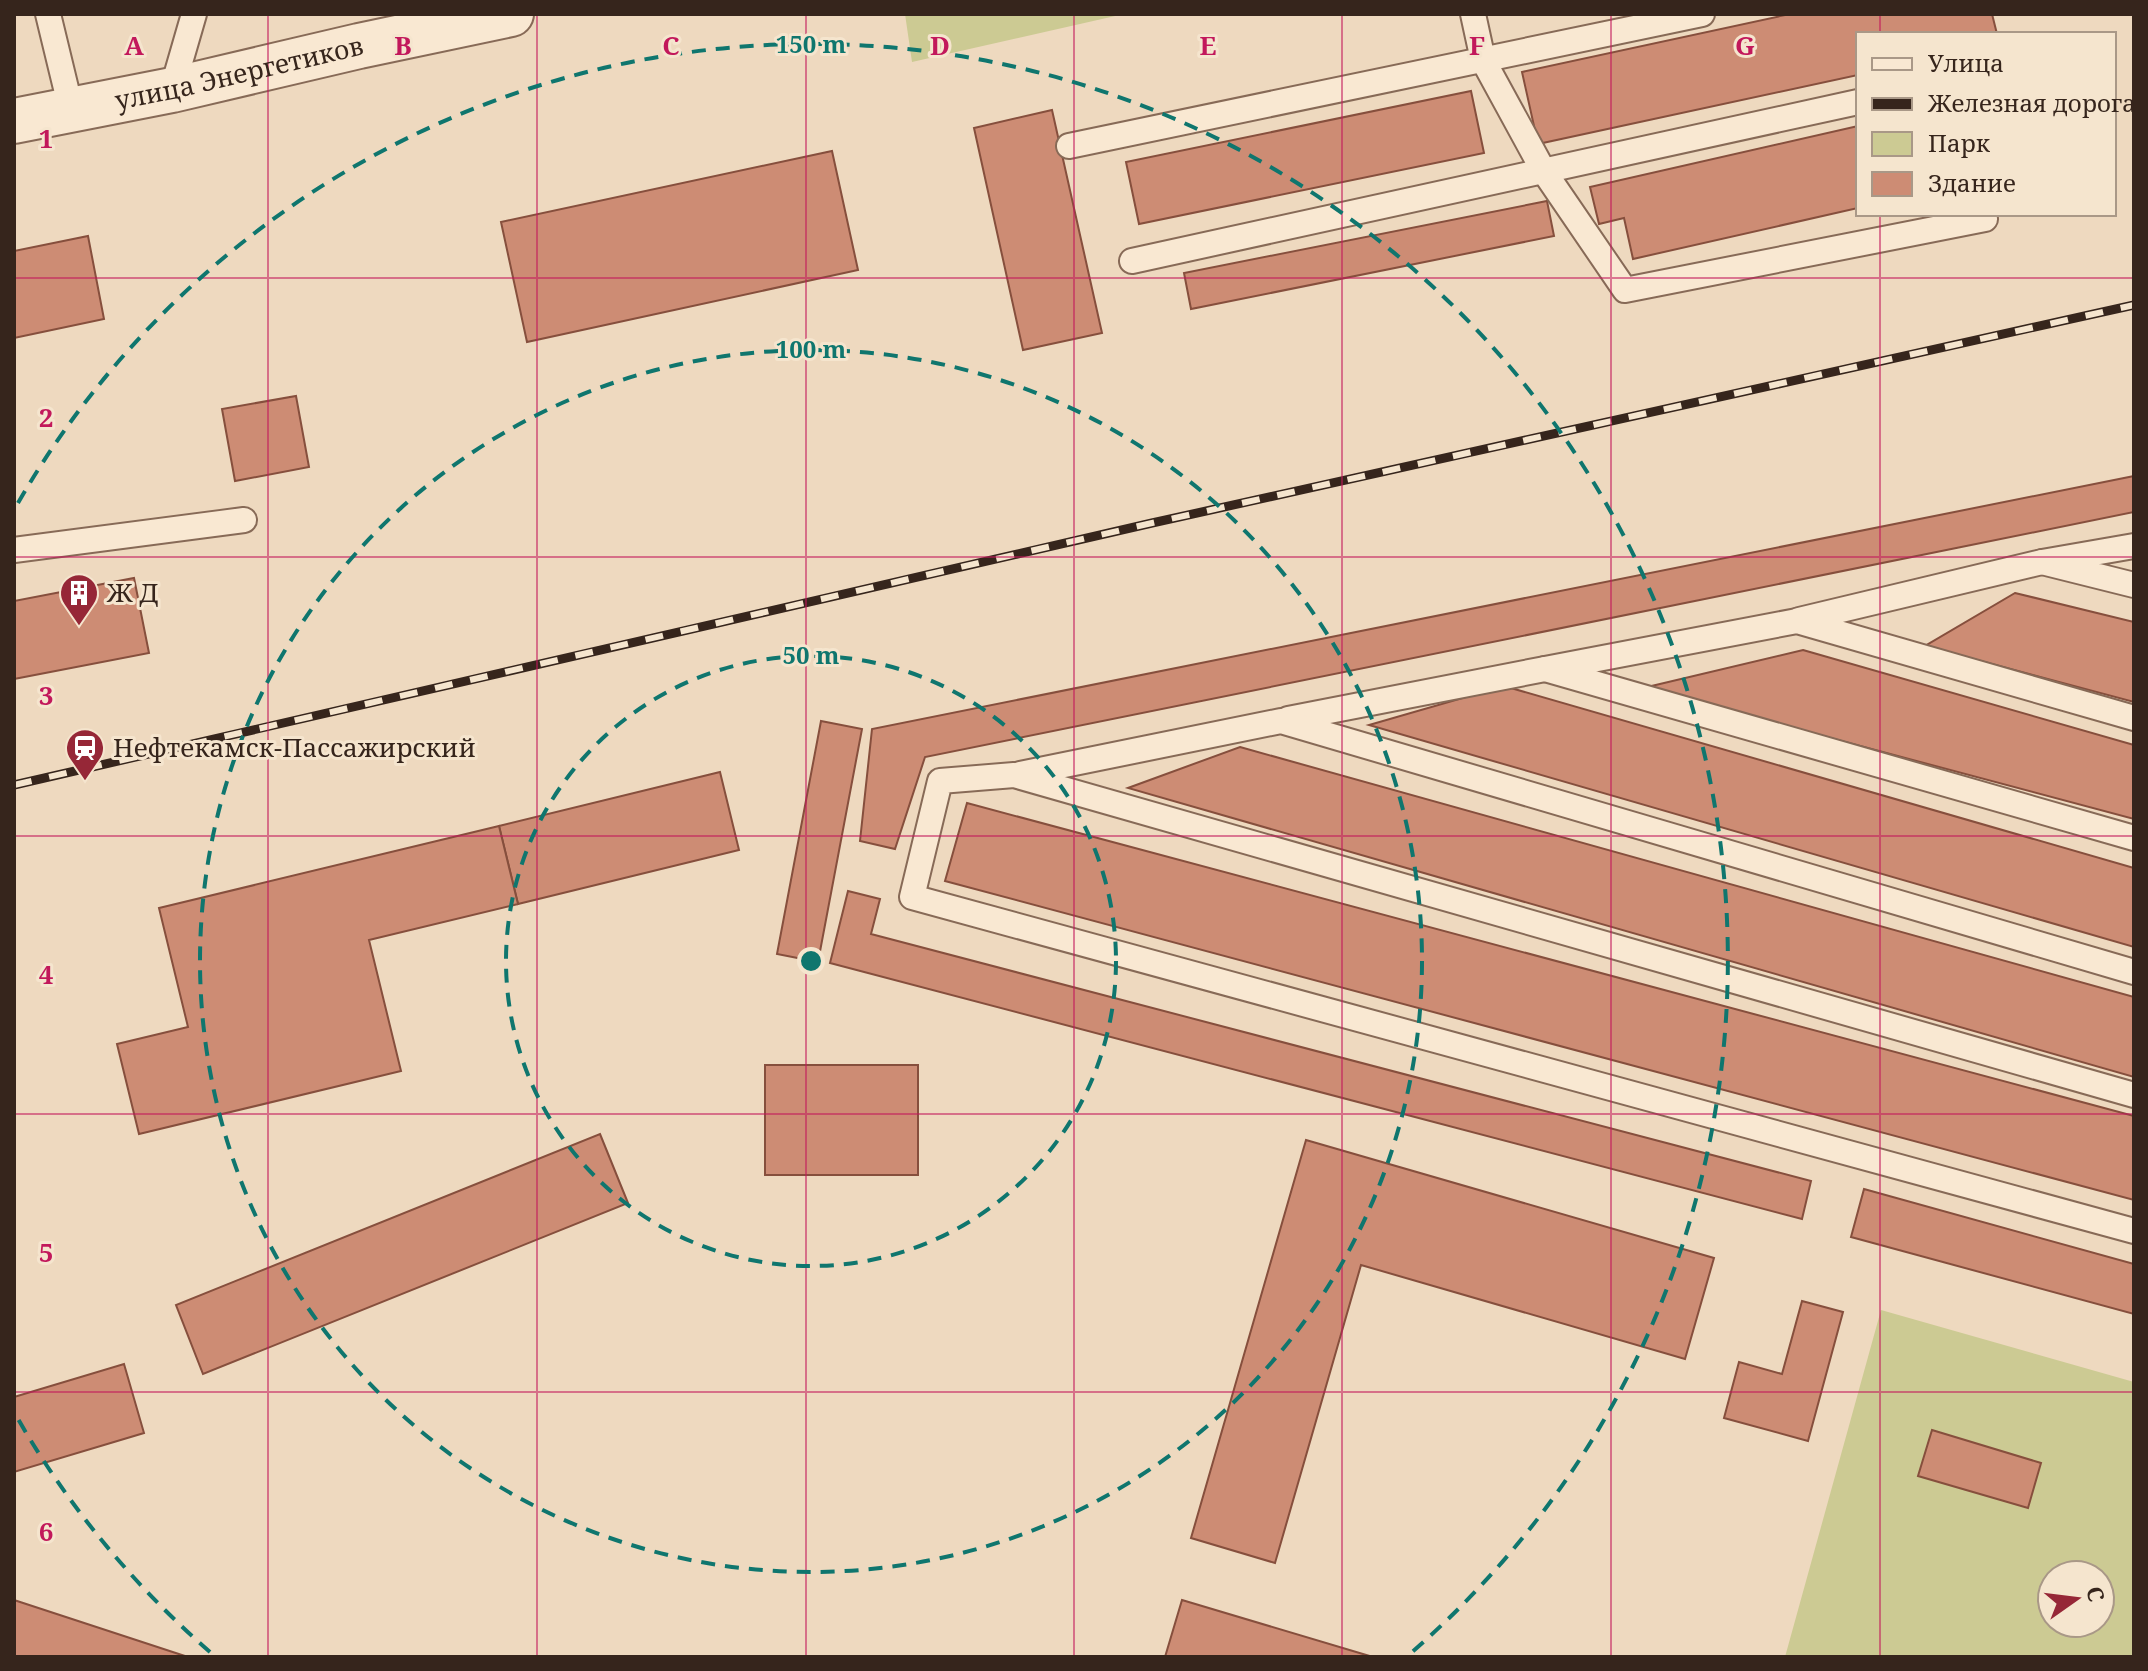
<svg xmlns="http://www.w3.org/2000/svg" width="2148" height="1671" font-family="'Noto Serif',serif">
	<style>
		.green { fill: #ccca93; fill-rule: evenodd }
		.building { fill: #cd8c74; stroke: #864f3d; stroke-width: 2 }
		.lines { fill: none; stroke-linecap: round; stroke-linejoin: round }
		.lane-casing { stroke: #876a57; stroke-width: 28 }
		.street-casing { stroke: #876a57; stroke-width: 48 }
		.lane { stroke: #f9e8d2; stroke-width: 24 }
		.street { stroke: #f9e8d2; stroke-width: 44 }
		.rail-casing { stroke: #36251c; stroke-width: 9 }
		.rail { stroke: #f5e5ce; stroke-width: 6; stroke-dasharray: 18; stroke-linecap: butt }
		.grid { fill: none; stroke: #c2185b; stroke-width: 2; stroke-opacity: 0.55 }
		.ring { fill: none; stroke: #0f766e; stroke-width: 4; stroke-dasharray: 14 10 }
		.labels { text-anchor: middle; stroke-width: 6; stroke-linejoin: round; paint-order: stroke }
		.street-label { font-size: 26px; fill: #36251c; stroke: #f5e5ce }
		.poi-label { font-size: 26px; fill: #36251c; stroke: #f5e5ce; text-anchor: start }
		.grid-label { font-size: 26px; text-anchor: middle; font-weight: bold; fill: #c2185b; stroke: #f5e5ce; stroke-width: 6; stroke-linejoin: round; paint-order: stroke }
		.centre { fill: #0f766e; stroke: #f5e5ce; stroke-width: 4 }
		.ring-label { font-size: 24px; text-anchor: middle; font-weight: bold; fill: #0f766e; stroke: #f5e5ce; stroke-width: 6; stroke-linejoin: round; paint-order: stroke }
	</style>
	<rect width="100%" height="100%" fill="#eed9bf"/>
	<!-- green -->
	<g class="green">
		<path d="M905,14H1124L912,62Z"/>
		<path d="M1881,1310L2134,1382V1657H1785ZM2052,1575H2100V1623H2052Z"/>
	</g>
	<!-- building -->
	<g class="building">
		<path d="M1790,14H1992L1997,34H1858V75L1538,144L1522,72Z"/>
		<path d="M1471,91L1484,153L1139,224L1126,162Z"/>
		<path d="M1052,110L1102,333L1023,350L974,128Z"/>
		<path d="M1858,126V208L1633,259L1624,218L1599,224L1590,187Z"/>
		<path d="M832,151L858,270L527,342L501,222Z"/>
		<path d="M1547,201L1554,236L1191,309L1184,273Z"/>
		<path d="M88,236L104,319L14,338V251Z"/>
		<path d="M296,396L309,467L235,481L222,409Z"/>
		<path d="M2134,476V512L925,757L895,849L860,841L872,729Z"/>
		<path d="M134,578L149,653L14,679V601Z"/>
		<path d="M2015,593L2134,622V702L1925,646Z"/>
		<path d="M1803,650L2134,745V819L1643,688Z"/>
		<path d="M1504,686L2134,868V947L1369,725Z"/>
		<path d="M821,721L862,729L818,962L777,954Z"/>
		<path d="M1240,747L2134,997V1077L1128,788Z"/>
		<path d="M720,772L739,850L518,904L499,826Z"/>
		<path d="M967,803L2134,1116V1200L945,881Z"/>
		<path d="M499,826L518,904L369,940L401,1071L139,1134L117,1044L188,1027L159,908Z"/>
		<path d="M848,891L880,899L871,934L1811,1181L1802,1219L830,963Z"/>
		<rect x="765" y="1065" width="153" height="110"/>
		<path d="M600,1134L628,1203L203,1374L176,1305Z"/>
		<path d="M1306,1140L1714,1258L1685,1359L1361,1265L1275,1563L1191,1538Z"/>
		<path d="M1864,1189L2134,1264V1314L1851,1237Z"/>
		<path d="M1802,1301L1843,1312L1808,1441L1724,1418L1739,1362L1782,1374Z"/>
		<path d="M124,1364L144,1433L14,1472V1397Z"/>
		<path d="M1932,1430L2041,1463L2028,1508L1918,1476Z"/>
		<path d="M14,1600L188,1657H14Z"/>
		<path d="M1182,1600L1373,1657H1165Z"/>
	</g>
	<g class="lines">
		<!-- lane casing -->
		<g class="lane-casing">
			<g id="lane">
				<path d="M48,14L71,109"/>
				<path d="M1473,14L1483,60L1543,170L1625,290L1985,219"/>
				<path d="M172,90L194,14"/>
				<path d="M1069,146L1702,14"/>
				<path d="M1132,261L1858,102"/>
				<path d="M2134,546L2042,562L2134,585"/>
				<path d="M14,550L244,520"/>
				<path d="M1799,620L2042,562"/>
				<path d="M2134,718L1797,621L1545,669L2134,838"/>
				<path d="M1288,719L1545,669"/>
				<path d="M1020,774L1281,721L2134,972"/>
				<path d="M2134,1095L1014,775L940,781L912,897L2134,1231"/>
			</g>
		</g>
		<!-- street casing -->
		<g class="street-casing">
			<g id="street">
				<path id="s1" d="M14,121L172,90L359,46L511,14"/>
			</g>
		</g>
		<!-- lane -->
		<use href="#lane" class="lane"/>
		<!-- street -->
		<use href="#street" class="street"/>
		<!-- rail casing -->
		<g class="rail-casing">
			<path id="rail" d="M14,785L1152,523L2134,305"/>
		</g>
		<!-- rail -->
		<use href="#rail" class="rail"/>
	</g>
	<!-- grid -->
	<path class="grid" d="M268,14V1657M537,14V1657M806,14V1657M1074,14V1657M1342,14V1657M1611,14V1657M1880,14V34M1880,214V1657M14,278H2134M14,557H2134M14,836H2134M14,1114H2134M14,1392H2134"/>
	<!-- distance rings -->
	<g class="ring">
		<circle cx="811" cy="961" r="305"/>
		<circle cx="811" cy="961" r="611"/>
		<path d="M210 1652A916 916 0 0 1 18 1419M18 503A916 916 0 1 1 1412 1652"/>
	</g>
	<!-- icons -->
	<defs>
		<g id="building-pin" transform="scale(2)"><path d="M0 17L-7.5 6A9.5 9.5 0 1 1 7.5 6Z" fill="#962737" stroke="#f5e5ce"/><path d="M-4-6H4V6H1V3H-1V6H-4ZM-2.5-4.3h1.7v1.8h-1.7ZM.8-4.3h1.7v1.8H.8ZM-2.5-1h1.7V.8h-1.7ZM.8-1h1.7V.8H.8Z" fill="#fff"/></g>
		<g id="station-pin" transform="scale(2)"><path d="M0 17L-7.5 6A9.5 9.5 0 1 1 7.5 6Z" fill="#962737" stroke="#f5e5ce"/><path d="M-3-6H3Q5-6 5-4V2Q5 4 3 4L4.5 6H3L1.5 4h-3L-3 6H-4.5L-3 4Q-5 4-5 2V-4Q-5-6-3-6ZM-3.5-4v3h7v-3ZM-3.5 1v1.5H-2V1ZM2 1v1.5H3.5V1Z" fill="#fff"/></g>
	</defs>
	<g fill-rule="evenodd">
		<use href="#building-pin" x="79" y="593"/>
		<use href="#station-pin" x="85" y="748"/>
	</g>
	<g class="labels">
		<!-- street labels -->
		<g class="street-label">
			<text dy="9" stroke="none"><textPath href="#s1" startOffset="230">улица Энергетиков</textPath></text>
		</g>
		<!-- poi labels -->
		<g class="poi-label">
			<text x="107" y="602">Ж Д</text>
			<text x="113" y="757">Нефтекамск-Пассажирский</text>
		</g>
	</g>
	<g class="grid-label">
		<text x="134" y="55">A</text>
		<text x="403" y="55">B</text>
		<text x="671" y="55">C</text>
		<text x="940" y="55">D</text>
		<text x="1208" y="55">E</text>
		<text x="1477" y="55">F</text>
		<text x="1745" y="55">G</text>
		<text x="46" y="148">1</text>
		<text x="46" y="427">2</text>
		<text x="46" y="705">3</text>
		<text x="46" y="984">4</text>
		<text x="46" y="1262">5</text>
		<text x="46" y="1541">6</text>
	</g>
	<circle cx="811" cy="961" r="12" class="centre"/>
	<g class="ring-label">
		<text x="811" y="53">150 m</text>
		<text x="811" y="358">100 m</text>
		<text x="811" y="664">50 m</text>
	</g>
	<!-- border -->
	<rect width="2148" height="1671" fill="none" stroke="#36251c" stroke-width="32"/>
	<!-- legend -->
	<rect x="1856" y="32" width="260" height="184" fill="#f5e5ce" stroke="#a99887" stroke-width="2"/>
	<rect x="1872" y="58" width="40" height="12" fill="#f9e8d2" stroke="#a99887" stroke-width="2"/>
	<text x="1928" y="72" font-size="24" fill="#36251c">Улица</text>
	<rect x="1872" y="98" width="40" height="12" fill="#36251c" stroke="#a99887" stroke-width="2"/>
	<text x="1928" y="112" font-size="24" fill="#36251c">Железная дорога</text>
	<rect x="1872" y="132" width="40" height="24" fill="#ccca93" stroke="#a99887" stroke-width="2"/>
	<text x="1928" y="152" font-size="24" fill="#36251c">Парк</text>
	<rect x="1872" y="172" width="40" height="24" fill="#cd8c74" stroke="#a99887" stroke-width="2"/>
	<text x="1928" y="192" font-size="24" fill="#36251c">Здание</text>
	<!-- north arrow -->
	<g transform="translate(2076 1599) rotate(76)"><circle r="38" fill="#f5e5ce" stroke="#a99887" stroke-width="2"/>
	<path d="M0-6L14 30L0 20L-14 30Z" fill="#962737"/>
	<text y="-12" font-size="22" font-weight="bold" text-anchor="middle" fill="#36251c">С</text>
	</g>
</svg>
